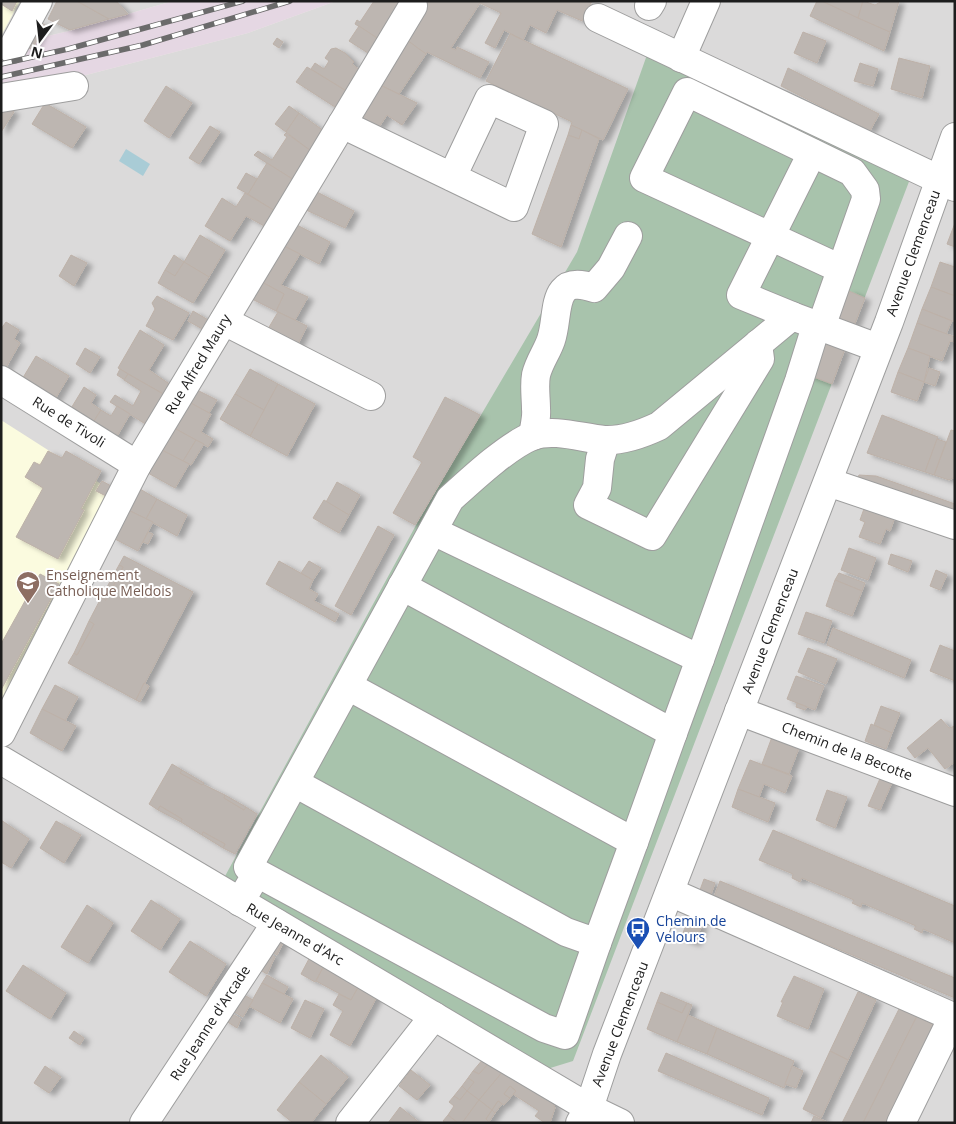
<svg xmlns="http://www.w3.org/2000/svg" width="956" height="1124" font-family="'Open Sans',sans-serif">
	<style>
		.residential { fill: #dbdada }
		.industrial { fill: #e5d7e3 }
		.education { fill: #fbfbdf }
		.cemetery { fill: #a8c3ac }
		.water { fill: #a9ccd6 }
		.building { fill: #bdb6b1; stroke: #bdb1a8; filter: url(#shadow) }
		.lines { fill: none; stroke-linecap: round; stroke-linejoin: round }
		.minor-casing { stroke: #9e9e9e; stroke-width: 30 }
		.minor { stroke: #fff; stroke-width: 28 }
		.rail-casing { stroke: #6b6b6b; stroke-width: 5.5 }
		.rail { stroke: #fff; stroke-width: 4; stroke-dasharray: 11; stroke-linecap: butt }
		.labels { text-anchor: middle; stroke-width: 4; stroke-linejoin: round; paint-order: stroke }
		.street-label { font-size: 14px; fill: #1d1d1d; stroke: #fff }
		.education-label { font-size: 14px; fill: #785e54; stroke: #fff; text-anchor: start }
		.transit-label { font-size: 14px; fill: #164399; stroke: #fff; text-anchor: start }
	</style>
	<defs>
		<filter id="shadow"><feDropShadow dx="5.5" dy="3" stdDeviation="2.5" flood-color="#0004"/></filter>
	</defs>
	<rect width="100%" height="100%" fill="#edeae4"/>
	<!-- residential -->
	<g class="residential">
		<path d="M1,1H173L69,31L1,47Z"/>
		<path d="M336,1H955V1123H1V94L59,82L248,33Z"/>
	</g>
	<!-- industrial -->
	<path class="industrial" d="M173,1H336L248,33L59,82L1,94V47L69,31Z"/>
	<!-- education -->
	<g class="education">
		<path d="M1,1H20L1,36Z"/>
		<path d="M1,420L109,489L1,719Z"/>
	</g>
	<!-- cemetery -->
	<path class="cemetery" d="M648,52L910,179L573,1061L547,1069L224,878L415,527L577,252Z"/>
	<!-- water -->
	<path class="water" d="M126,149L150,164L143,176L119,161Z"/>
	<!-- building -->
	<g class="building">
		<path d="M1,1H17L12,11L1,4Z"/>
		<path d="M57,1H77L109,19L70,30L48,19Z"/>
		<path d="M77,1H116L128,14L109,19Z"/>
		<path d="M374,1H398L402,4L380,40L355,24L357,20L360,22Z"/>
		<path d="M427,1H592L582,21L557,10L546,33L530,25L523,40L504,30L495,48L485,43L501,13L480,3L451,48L456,50L457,47L489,62L480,78L427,52L426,54L404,38Z"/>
		<path d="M817,1H822L890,32L884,51L810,16Z"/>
		<path d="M822,1H863L858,18Z"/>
		<path d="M863,1L875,5L882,1H899L890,32L858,18Z"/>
		<path d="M39,21L45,25L33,48L24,49L34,39Z"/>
		<path d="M359,26L380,40L371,55L349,41Z"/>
		<path d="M803,32L826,41L817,63L794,53Z"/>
		<path d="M510,34L628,89L603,140L571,125L572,122L486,81Z"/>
		<path d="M277,38L283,42L279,48L273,44Z"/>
		<path d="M404,38L426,54L399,94L380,85Z"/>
		<path d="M336,48L345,53L354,62L352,64L361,71L348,92L311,69L315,63L324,69L329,61L325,58L331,49Z"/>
		<path d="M899,58L930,66L922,98L891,89Z"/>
		<path d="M860,63L878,69L873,86L854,81Z"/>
		<path d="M307,67L348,92L338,109L296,82Z"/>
		<path d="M788,68L879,114L870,131L781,86Z"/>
		<path d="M380,85L417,103L402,125L387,115L379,127L360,118Z"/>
		<path d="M166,86L192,103L169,138L144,121Z"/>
		<path d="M45,103L86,127L72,148L32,124Z"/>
		<path d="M1,105L14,112L1,132Z"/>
		<path d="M289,106L299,113L286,132L275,124Z"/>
		<path d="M299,113L324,131L311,151L286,132Z"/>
		<path d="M571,125L582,130L579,139L568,135Z"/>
		<path d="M210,126L220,132L199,164L189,158Z"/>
		<path d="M582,130L599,139L561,247L532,234L568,135L579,139Z"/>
		<path d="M286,133L311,151L294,180L254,155L258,151L272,160L287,137L284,135Z"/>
		<path d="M267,163L294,180L275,211L248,194Z"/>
		<path d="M246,173L257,179L248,194L237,188Z"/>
		<path d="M315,191L354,211L345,228L304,209Z"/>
		<path d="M245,193L275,211L266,227L246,216L230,241L205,226L222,198L236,207Z"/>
		<path d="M955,223V247L947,244Z"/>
		<path d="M295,224L330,242L319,264L282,245Z"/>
		<path d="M200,235L225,250L209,277L184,262Z"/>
		<path d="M282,245L300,254L281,285L308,297L295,320L276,311L284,294L260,281Z"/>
		<path d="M71,255L87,263L74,286L59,276Z"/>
		<path d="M174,255L184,262L175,276L165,270Z"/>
		<path d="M184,262L209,277L193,303L158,283L165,270L175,276Z"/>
		<path d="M940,262L955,267V296L931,287Z"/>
		<path d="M260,281L284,294L276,311L250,298Z"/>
		<path d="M931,287L955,296V322L922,309Z"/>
		<path d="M849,291L865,298L854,326L838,319Z"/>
		<path d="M157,296L189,313L173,340L146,326L155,309L152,303Z"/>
		<path d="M922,309L952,321L946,334L917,323Z"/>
		<path d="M193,311L210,321L204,330L188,321Z"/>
		<path d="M278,312L307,326L295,350L265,334Z"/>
		<path d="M6,322L19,330L14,339L20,343L4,371L1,369V329Z"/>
		<path d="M917,323L955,337V342L950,341L942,361L908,348Z"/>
		<path d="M140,330L164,345L149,370L171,385L165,395L118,368Z"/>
		<path d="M817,338L845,349L832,384L803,373Z"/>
		<path d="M85,348L100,357L90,373L76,364Z"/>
		<path d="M908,348L930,356L924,382L898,372Z"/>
		<path d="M36,356L69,376L54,401L21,381Z"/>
		<path d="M929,368L940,372L935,386L924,382Z"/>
		<path d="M120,369L128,374L125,380L117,375Z"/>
		<path d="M250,369L278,384L264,410L235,394Z"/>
		<path d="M898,372L924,382L917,401L891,392Z"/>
		<path d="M128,374L165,395L147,425L110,402L115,395L133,406L141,391L124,380Z"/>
		<path d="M278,384L315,404L287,456L250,436Z"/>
		<path d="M84,387L96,395L91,403L101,410L92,424L70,410Z"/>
		<path d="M197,390L217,400L209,413L190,403Z"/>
		<path d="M235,394L264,410L250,436L220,419Z"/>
		<path d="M445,397L480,415L415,525L393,513L422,462L413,457Z"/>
		<path d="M189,402L211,414L201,432L213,439L208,447L174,428Z"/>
		<path d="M117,406L130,414L116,438L92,424L101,410L111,416Z"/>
		<path d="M882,415L938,437L925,472L867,453Z"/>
		<path d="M174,428L196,440L183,462L162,450Z"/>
		<path d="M951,430L955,431V477L949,480L934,475Z"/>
		<path d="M937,439L946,442L934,475L925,472Z"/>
		<path d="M196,440L204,444L191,465L183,461Z"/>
		<path d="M162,450L189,464L175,488L148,473Z"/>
		<path d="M48,451L62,458L66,451L101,471L81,509L84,510L58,559L16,537L43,488L25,477L34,462L40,465Z"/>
		<path d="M859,475L876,476L913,489L911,496L858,477Z"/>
		<path d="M102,481L113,487L108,497L96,491Z"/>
		<path d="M337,482L360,495L349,515L326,502Z"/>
		<path d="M140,489L157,499L146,519L128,510Z"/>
		<path d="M913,489L955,504V512L911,496Z"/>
		<path d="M157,499L187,515L177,536L146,519Z"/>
		<path d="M324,500L349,515L339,533L313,518Z"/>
		<path d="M865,506L895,517L890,531L886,529L880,544L859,537L865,522L860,520Z"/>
		<path d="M128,510L153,522L138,551L113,538Z"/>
		<path d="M378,526L394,535L351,615L335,606Z"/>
		<path d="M148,532L153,534L148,544L143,542Z"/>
		<path d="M849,548L876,558L868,580L841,570Z"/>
		<path d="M891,554L912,561L908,572L888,564Z"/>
		<path d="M124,556L193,592L136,700L68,663L74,653L77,655L94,624L89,621L101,598L106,600L123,567L119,565Z"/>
		<path d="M279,561L313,580L309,589L318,594L314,601L339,614L335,622L266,584Z"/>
		<path d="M309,561L321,568L313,580L301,573Z"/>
		<path d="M119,565L123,567L106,600L101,598Z"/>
		<path d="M936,570L947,575L940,590L930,586Z"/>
		<path d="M839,573L865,583L862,591L835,580Z"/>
		<path d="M40,574L59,584L1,690V644Z"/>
		<path d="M835,580L862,591L852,616L826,606Z"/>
		<path d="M806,612L832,621L824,643L798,634Z"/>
		<path d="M89,621L94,624L77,655L74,653Z"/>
		<path d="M833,628L911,660L904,678L827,645Z"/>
		<path d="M940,645L955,651V681L930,671Z"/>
		<path d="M808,648L837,659L826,684L798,672Z"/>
		<path d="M796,676L824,686L815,710L787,699Z"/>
		<path d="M144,683L149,686L140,702L136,700Z"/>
		<path d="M55,685L78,697L65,721L42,709Z"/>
		<path d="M797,703L807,707L805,710L796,707Z"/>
		<path d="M881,706L900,713L892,733L874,725Z"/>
		<path d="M42,709L76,726L62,751L30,733Z"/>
		<path d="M941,719L949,728L955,726V762L945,769L928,748L915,758L907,748Z"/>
		<path d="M871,724L892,733L886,749L865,741Z"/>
		<path d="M772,737L799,748L789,774L762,764Z"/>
		<path d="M750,760L792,776L785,793L764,784L759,797L738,789Z"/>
		<path d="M172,764L182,770L180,773L225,795L224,798L244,810L246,807L257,814L235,854L223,848L225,844L203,832L202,835L181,822L182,819L160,806L158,810L149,804Z"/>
		<path d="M182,770L204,783L202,785L180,773Z"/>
		<path d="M882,774L894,778L880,810L868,806Z"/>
		<path d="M738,789L775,803L768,822L732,807Z"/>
		<path d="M827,790L847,797L835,828L816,820Z"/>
		<path d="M225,795L246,807L244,810L224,798Z"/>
		<path d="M160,806L182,819L181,822L158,810Z"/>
		<path d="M1,820L29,839L11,868L1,862Z"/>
		<path d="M56,821L81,835L64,863L40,848Z"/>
		<path d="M773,830L955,906V943L923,929L922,933L914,929L916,926L862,903L861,907L852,903L854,900L802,878L800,882L792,878L793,874L759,860Z"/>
		<path d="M203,832L225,844L223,848L202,835Z"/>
		<path d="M704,879L715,883L711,894L700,890Z"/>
		<path d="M720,881L955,978V998L714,897Z"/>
		<path d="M151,900L180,919L160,950L131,931Z"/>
		<path d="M87,905L113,923L88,963L61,947Z"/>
		<path d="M688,920L702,925L695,943L681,938Z"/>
		<path d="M276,934L285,939L277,955L268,949Z"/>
		<path d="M190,941L226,964L206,996L169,972Z"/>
		<path d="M266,951L275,957L267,974L257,968Z"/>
		<path d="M311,955L325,964L315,982L301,974Z"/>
		<path d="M325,964L360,984L351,1000L316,981Z"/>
		<path d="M23,965L66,993L50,1019L6,991Z"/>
		<path d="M267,975L288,987L284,994L262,983Z"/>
		<path d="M794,976L824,989L808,1029L777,1016L783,1002H781Z"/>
		<path d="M262,983L293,999L280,1023L249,1006Z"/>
		<path d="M360,984L378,995L350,1046L330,1035L343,1011L333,1005L339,994L351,1000Z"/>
		<path d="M237,991L253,1000L243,1017L228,1008Z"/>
		<path d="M661,992L687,1003L682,1013L657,1002Z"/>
		<path d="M858,992L876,1000L848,1060L830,1051Z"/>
		<path d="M305,1000L324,1009L310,1038L291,1028Z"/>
		<path d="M657,1002L682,1013L687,1003L692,1005L677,1042L647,1029Z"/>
		<path d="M899,1009L917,1016L863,1123H842Z"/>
		<path d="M227,1011L241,1019L237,1028L223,1019Z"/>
		<path d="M688,1015L717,1028L707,1054L677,1042Z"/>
		<path d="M917,1016L935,1026L886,1123H863Z"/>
		<path d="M717,1028L794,1061L784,1088L707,1054Z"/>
		<path d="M74,1031L84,1038L80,1045L69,1038Z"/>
		<path d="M830,1051L848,1060L821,1118L803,1109Z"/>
		<path d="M666,1053L769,1098L762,1115L658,1071Z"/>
		<path d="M321,1055L348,1077L326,1104L299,1082Z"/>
		<path d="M484,1058L490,1062L479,1074L473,1071Z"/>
		<path d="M490,1062L504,1070L479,1100L467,1091L474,1082L468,1078L473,1071L479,1074Z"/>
		<path d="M45,1066L61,1077L49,1093L34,1083Z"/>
		<path d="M792,1066L803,1071L796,1088L785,1084Z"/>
		<path d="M411,1070L430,1085L417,1100L399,1086Z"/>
		<path d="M504,1070L551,1097L555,1108L550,1123H545L535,1116L539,1111L513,1094L516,1091L510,1086L504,1094L510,1098L504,1105L498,1101L492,1110L479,1100Z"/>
		<path d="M468,1078L474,1082L467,1091L462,1086Z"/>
		<path d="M299,1082L326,1104L311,1123H293L277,1110Z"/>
		<path d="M462,1086L467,1091L460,1100L454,1096Z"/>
		<path d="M510,1086L516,1091L510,1098L504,1094Z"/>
		<path d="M467,1091L479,1100L462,1123H458L448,1115L454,1106L449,1102L454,1096L460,1100Z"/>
		<path d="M479,1100L492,1110L486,1119L491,1123H462Z"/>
		<path d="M498,1101L502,1104L495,1113L492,1110Z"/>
		<path d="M400,1107L420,1123H388Z"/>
		<path d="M492,1110L495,1113L489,1122L486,1119Z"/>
		<path d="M448,1115L458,1123H446L443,1121Z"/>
		<path d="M814,1116L829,1123H811Z"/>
	</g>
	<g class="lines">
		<!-- minor casing -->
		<g class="minor-casing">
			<g id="minor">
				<path d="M649,6L652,1"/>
				<path d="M598,18L955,187"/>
				<path d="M12,49L38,1"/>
				<path d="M681,58L706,1"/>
				<path d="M1,98L74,86"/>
				<path d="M342,124L514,207L544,124L489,99L452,177"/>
				<path d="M792,316L741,295L812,153"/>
				<path d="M224,321L371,396"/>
				<path d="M1,380L137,465"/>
				<path d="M533,436C534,427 537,418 536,409C536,398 534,386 536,375C539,362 547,352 551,340C560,314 549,273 594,288L611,268L628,236"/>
				<path d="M606,440L600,459L597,488L588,505L652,536L760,359L758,344"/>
				<path d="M828,482L955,525"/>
				<path d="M433,531L700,659L799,381L813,336L821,327L866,199L865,190L852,172L687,92L644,178L841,269"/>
				<path d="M402,586L673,733L700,659"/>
				<path d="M348,686L634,842L673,733"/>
				<path d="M739,711L955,792"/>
				<path d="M1,733L137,465L413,6"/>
				<path d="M1,760L589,1108L620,1123"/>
				<path d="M295,783L566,932L597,943L634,842"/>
				<path d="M257,873L544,1028L565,1035L597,943"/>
				<path d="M670,892L953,1017L901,1123"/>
				<path d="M240,902L257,873L248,867L450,499C471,480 506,447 532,436C554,428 582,438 604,440C623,441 642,434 659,426L792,316L878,348"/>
				<path d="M144,1123L276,923"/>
				<path d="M350,1123L434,1016"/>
				<path d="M580,1123L589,1108L607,1054L889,322L955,137"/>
			</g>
		</g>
		<!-- minor -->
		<use href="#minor" class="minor"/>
		<!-- rail casing -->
		<g class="rail-casing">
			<g id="rail">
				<path d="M1,64L68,49L243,1"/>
				<path d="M1,77L143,45L290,1"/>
			</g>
		</g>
		<!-- rail -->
		<use href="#rail" class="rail"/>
	</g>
	<!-- icons -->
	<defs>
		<g id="school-pin" transform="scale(1.25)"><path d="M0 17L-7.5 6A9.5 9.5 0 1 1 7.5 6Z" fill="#8d6e63" stroke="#fff"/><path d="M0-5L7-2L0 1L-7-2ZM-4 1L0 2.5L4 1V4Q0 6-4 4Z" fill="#fff"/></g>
		<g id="bus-pin" transform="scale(1.25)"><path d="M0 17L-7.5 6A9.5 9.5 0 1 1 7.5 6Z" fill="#1a4fb4" stroke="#fff"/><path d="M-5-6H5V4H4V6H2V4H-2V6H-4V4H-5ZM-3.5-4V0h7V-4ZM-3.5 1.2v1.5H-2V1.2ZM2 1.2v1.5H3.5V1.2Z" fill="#fff"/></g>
	</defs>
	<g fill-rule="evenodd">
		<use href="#school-pin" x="28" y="583"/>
		<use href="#bus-pin" x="638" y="929"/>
	</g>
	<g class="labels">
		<!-- street labels -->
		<g class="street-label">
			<text transform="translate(913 253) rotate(-70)" y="5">Avenue Clemenceau</text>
			<text transform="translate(198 364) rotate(-59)" y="5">Rue Alfred Maury</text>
			<text transform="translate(69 422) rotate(32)" y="5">Rue de Tivoli</text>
			<text transform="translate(770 631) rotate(-69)" y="5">Avenue Clemenceau</text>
			<text transform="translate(847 751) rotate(21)" y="5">Chemin de la Becotte</text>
			<text transform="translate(295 934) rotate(30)" y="5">Rue Jeanne d'Arc</text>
			<text transform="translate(210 1023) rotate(-57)" y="5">Rue Jeanne d'Arcade</text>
			<text transform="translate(620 1024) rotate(-69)" y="5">Avenue Clemenceau</text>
		</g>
		<!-- education labels -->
		<g class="education-label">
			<text x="46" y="580">Enseignement<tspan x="46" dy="16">Catholique Meldois</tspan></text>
		</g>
		<!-- transit labels -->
		<g class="transit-label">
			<text x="656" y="926">Chemin de<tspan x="656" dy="16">Velours</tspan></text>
		</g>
	</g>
	<!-- border -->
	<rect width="956" height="1124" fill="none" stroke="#1d1d1d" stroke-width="5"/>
	<!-- north arrow -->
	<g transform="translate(40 40) rotate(195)" stroke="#ffffff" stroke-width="4" paint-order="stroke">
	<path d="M0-4L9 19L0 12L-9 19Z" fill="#1d1d1d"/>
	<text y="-8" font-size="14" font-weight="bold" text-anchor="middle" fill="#1d1d1d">N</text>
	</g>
</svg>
